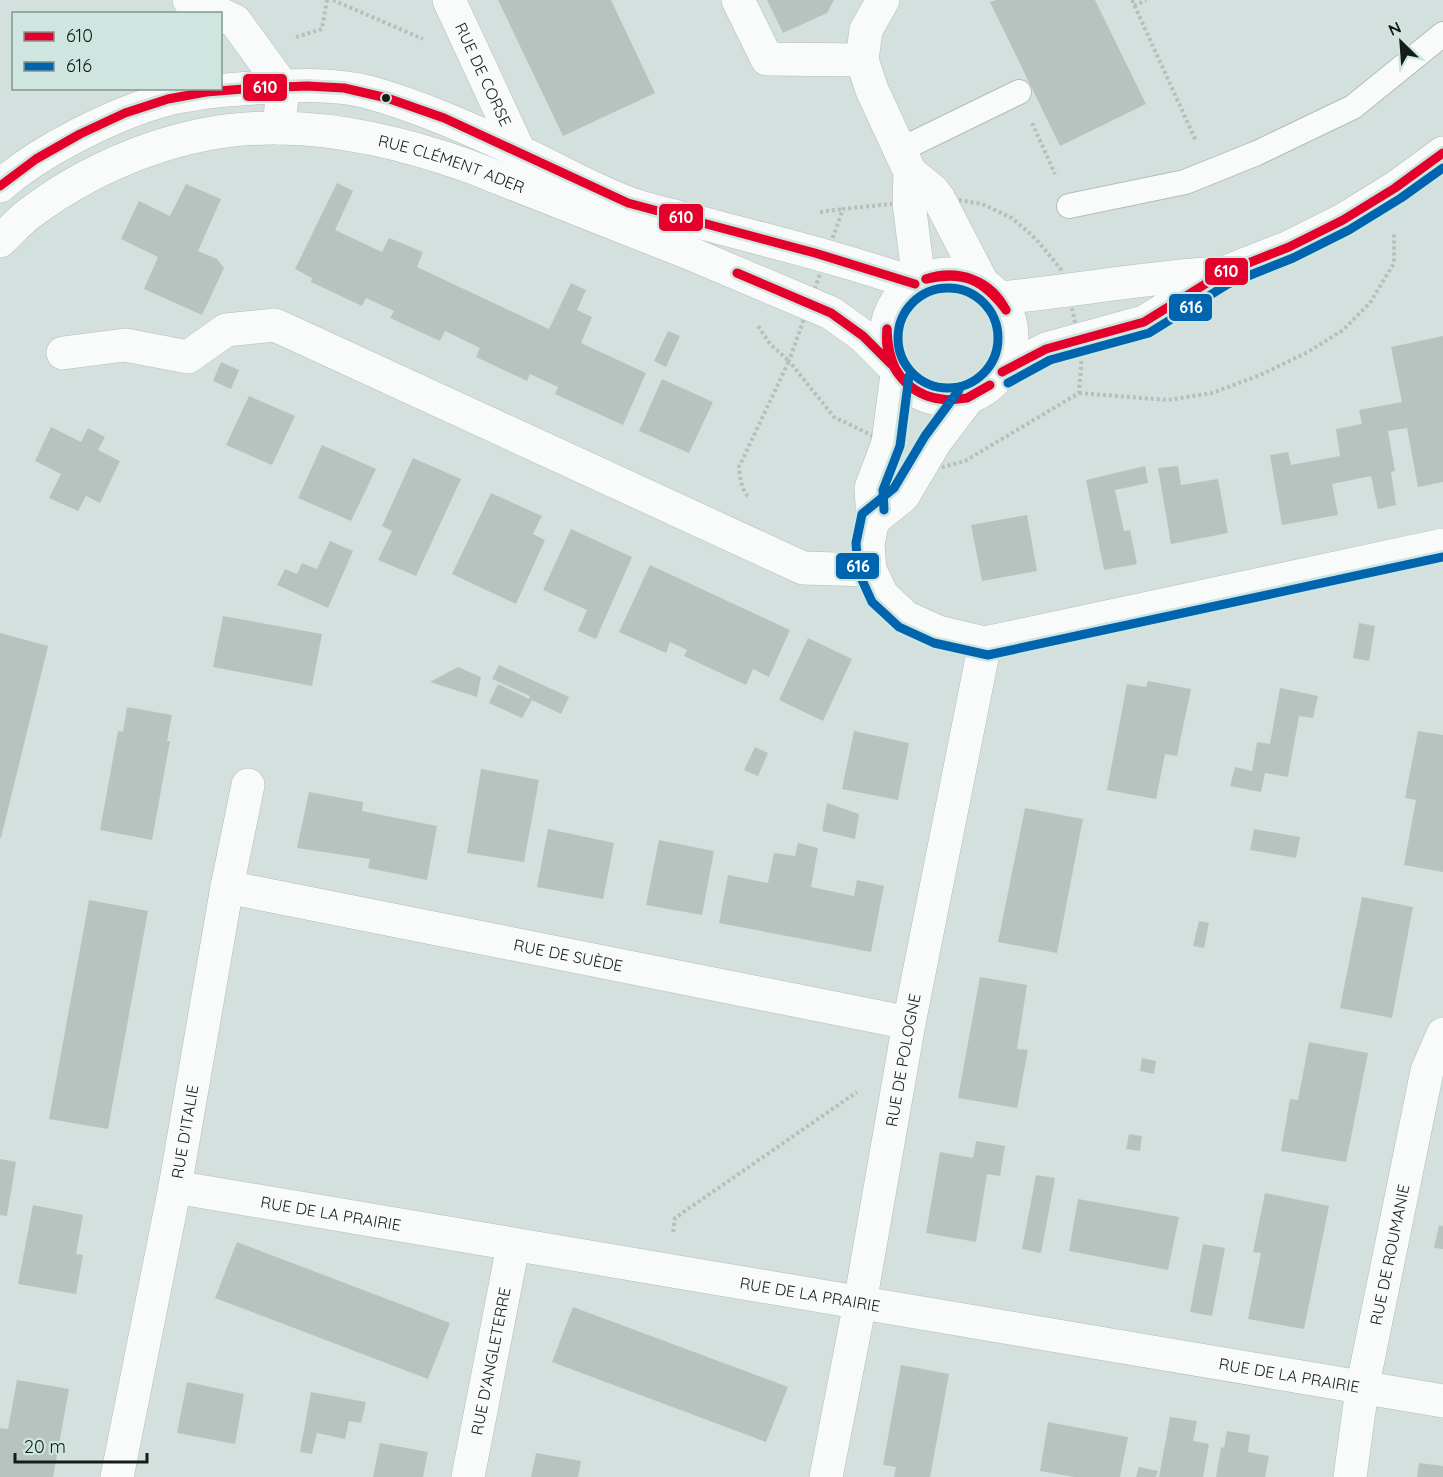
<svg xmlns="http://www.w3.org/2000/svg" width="1443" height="1477" font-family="Quicksand,sans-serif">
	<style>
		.building { fill: #b8c3c0 }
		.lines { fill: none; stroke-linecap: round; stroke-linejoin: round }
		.lane-casing { stroke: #b3bdba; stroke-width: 26 }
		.street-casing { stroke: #b3bdba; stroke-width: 34 }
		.secondary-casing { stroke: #b3bdba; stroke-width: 34 }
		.path { stroke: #b9bdbc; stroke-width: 4; stroke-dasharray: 3 3; stroke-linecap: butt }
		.lane { stroke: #f9fafa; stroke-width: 24 }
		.street { stroke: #f9fafa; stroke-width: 33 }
		.secondary { stroke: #f9fafa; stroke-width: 33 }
		.bus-1-casing { stroke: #cee6df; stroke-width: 14 }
		.bus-2-casing { stroke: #cee6df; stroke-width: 14 }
		.bus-1 { stroke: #e4002b; stroke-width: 9 }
		.bus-2 { stroke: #0065ae; stroke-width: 9 }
		.bus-dot { fill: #141d1a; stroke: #cee6df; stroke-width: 2 }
		.labels { text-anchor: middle; stroke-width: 6; stroke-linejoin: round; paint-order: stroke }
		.street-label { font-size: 16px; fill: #141d1a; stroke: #cee6df }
		.line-badge { stroke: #cee6df; stroke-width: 2 }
		.badge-label { font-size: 16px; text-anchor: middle; font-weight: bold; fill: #fff }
	</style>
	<rect width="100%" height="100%" fill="#d4e0dd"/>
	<!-- building -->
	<g class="building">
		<path d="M498,0H611L655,93L563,136Z"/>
		<path d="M767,0H834L827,13L783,33Z"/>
		<path d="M996,0H1095L1146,104L1060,146L990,2Z"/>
		<path d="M337,183L353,191L335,230L382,252L389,238L423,252L417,267L549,329L571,283L586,290L577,310L592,317L581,343L646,373L623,425L555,394L558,387L530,374L527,381L476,357L480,348L445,331L440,341L390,318L394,311L366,298L362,306L311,282L312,278L295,269Z"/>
		<path d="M186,184L221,199L198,251L217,259L224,268L202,315L144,289L158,257L121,239L139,201L170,216Z"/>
		<path d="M668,331L680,336L666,367L654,361Z"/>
		<path d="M1443,336V482L1418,487L1407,428L1388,431L1395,471L1391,472L1396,505L1378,509L1371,476L1332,484L1338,515L1282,525L1270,455L1288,452L1291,465L1340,456L1336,429L1362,424L1359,410L1402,402L1391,347Z"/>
		<path d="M221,362L239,370L231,389L213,381Z"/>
		<path d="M662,379L713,402L689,453L639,431Z"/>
		<path d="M249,396L295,416L272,465L226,445Z"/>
		<path d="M51,427L81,442L88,428L105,437L98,450L120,461L100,503L86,496L78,511L49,498L61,474L35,461Z"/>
		<path d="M322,445L376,469L351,521L298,498Z"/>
		<path d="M413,458L461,479L416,576L378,560L392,531L382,526Z"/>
		<path d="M1145,466L1148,483L1115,490L1124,531L1130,530L1137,564L1104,570L1086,480Z"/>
		<path d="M1178,466L1181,485L1218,479L1228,533L1171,544L1158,468Z"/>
		<path d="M491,493L542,516L533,534L545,540L516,604L452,574Z"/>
		<path d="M1027,515L1037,571L982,581L971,525Z"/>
		<path d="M571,529L632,557L596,639L578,631L587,610L543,590Z"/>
		<path d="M330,541L353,551L328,608L277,585L285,569L297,574L302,563L317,569Z"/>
		<path d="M650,565L790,630L769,677L753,669L746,685L684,656L687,650L670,642L666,653L619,632Z"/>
		<path d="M223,616L322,634L312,686L213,667Z"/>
		<path d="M1359,623L1375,626L1369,661L1353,658Z"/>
		<path d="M0,633L48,646L1,838H0Z"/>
		<path d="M808,638L852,659L823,721L779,700Z"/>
		<path d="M499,665L569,697L561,714L532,700L522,718L489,703L498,684L529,699L530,696L492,679Z"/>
		<path d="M458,667L481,677L477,697L430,682Z"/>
		<path d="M1148,681L1191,689L1177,756L1165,754L1156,799L1107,790L1127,684L1146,687Z"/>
		<path d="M1280,688L1318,696L1313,718L1299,716L1288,777L1265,773L1261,792L1230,786L1235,767L1252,771L1257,742L1270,744Z"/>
		<path d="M127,707L172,715L167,741H170L152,840L100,830L118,731L123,732Z"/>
		<path d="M854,731L909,743L898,800L842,789Z"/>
		<path d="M1418,731L1443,735V872L1404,865L1416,800L1405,798Z"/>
		<path d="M755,747L768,753L758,776L744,770Z"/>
		<path d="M481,769L539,780L524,862L467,853Z"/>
		<path d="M309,792L363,802L362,811L437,826L427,880L368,868L370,859L297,848Z"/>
		<path d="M827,803L859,814L855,839L822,831Z"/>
		<path d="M1025,808L1083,819L1057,953L998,942Z"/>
		<path d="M548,829L614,843L603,899L537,887Z"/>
		<path d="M1254,829L1300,837L1296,858L1250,850Z"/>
		<path d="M659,840L714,851L702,915L646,905Z"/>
		<path d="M798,843L818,848L811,887L854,896L857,880L884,886L871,952L719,923L728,875L768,883L774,853L795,856Z"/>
		<path d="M1362,897L1413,907L1392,1018L1340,1008Z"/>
		<path d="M89,900L148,911L108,1129L49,1119Z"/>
		<path d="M1199,921L1209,923L1204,948L1193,946Z"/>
		<path d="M980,977L1027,985L1017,1049L1028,1050L1017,1108L958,1098Z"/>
		<path d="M1309,1042L1368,1053L1346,1162L1281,1151L1290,1099L1298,1100Z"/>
		<path d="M1142,1058L1156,1061L1154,1074L1140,1071Z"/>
		<path d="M1129,1134L1142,1136L1140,1151L1126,1149Z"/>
		<path d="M976,1141L1005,1146L1000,1176L987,1174L976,1242L926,1233L940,1152L973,1158Z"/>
		<path d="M0,1159L16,1162L7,1216L0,1215Z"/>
		<path d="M1036,1175L1055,1178L1041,1253L1022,1249Z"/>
		<path d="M1265,1193L1329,1206L1304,1329L1248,1319L1261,1253L1253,1252Z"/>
		<path d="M1078,1199L1179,1217L1168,1270L1069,1251Z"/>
		<path d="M33,1205L83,1215L76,1254L83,1255L76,1294L18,1284Z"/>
		<path d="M1439,1225L1443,1226V1249L1434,1248Z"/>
		<path d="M237,1242L450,1323L428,1379L215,1298Z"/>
		<path d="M1203,1244L1225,1248L1212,1316L1190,1312Z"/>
		<path d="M573,1307L788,1387L766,1442L552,1362Z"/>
		<path d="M901,1365L949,1374L930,1477H894L896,1467L883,1465Z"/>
		<path d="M17,1380L69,1389L53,1477H0V1428L8,1429Z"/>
		<path d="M187,1382L244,1394L235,1444L177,1433Z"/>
		<path d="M311,1392L366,1402L361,1423L349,1421L345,1439L317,1433L312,1454L300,1452Z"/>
		<path d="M1170,1417L1197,1421L1193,1441L1209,1444L1203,1477H1159Z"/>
		<path d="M1048,1422L1128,1437L1120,1477H1074L1040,1471Z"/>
		<path d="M1227,1431L1250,1435L1248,1452L1269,1456L1265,1477H1216L1221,1447L1224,1448Z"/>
		<path d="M380,1443L428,1452L423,1477H373Z"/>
		<path d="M536,1453L581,1461L578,1477H531Z"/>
		<path d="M1419,1463L1443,1466V1477H1417Z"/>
		<path d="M1139,1467L1158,1471L1156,1477H1136Z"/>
	</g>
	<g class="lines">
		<!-- lane casing -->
		<g class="lane-casing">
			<g id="lane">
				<path d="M900,150L1019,92"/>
				<path d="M1069,206L1185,182L1257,153L1353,107L1443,34"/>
			</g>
		</g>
		<!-- street casing -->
		<g class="street-casing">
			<g id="street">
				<path d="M189,0L219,14"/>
				<path id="s1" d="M449,0L519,151"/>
				<path d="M738,0L767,59L862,60"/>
				<path d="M883,0L866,30L862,60L872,90L910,172L909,203L919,282"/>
				<path d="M220,14L235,21L283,87L279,128"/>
				<path d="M910,172L933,191L939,199L983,284"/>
				<path d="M63,353L125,345L188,357L226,330L275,325L803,568L870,570"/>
				<path d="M897,374L888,443L871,488L873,520L868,544L870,570L882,595L905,617L938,632L985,643L1443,545"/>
				<path d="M873,520L903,496L935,442L969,397"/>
				<path id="s2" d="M227,887L909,1023"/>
				<path id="s3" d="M175,1187L1443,1401"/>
				<path id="s4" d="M117,1477L175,1187L227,887L248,785"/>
				<path id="s5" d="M468,1477L513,1246"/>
				<path id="s6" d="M826,1477L860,1303L909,1023L985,643"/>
				<path id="s7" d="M1350,1477L1362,1389L1427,1071L1443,1034"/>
			</g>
		</g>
		<!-- secondary casing -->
		<g class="secondary-casing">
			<g id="secondary">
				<path d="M0,186C41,150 115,113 168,99C202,91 236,89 270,87C302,85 336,84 368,92C419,106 470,129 518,151C555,168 590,189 628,203C656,213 685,218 713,226C781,244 849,261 915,284"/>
				<path id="s8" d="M0,241C10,232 19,221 30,213C101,160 191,126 280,128C346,129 410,145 471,167L694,255L831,313L863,336L891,364"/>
				<circle cx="949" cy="337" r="63"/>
				<path d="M999,298C1073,291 1146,277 1221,273"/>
				<path d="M1002,372L1046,349L1144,322L1223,273L1289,247L1343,220L1395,188L1443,153"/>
			</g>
		</g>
		<!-- path -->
		<g class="path">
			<path d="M333,0L423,39"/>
			<path d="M1132,0L1196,141"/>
			<path d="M1134,6L1146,0"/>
			<path d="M296,37L322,29L327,0"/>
			<path d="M1032,123L1055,174"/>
			<path d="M947,198L982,204L1012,218L1036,239L1060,268L1068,291L1082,353L1079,393L965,461L943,467L888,443L834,417L789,361L843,209Z"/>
			<path d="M820,212L843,209"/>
			<path d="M1079,393L1168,400L1212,393L1258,376L1308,352L1343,330L1370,303L1394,263V234"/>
			<path d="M748,496C741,490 740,476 739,467L789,361L770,344L758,326"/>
			<path d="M673,1232L675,1218L857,1092"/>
		</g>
		<!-- lane -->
		<use href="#lane" class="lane"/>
		<!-- street -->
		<use href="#street" class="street"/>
		<!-- secondary -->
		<use href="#secondary" class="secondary"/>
		<!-- bus-1 casing -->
		<g class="bus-1-casing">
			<g id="bus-1">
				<path d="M0,186L36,159L80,134L125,113L168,99L206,92L257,88L307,86L344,88L387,98L444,118L628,203L815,253L915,284"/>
				<path d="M737,273L831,313L863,336L891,364"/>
				<path d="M926,279C958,268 991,280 1006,310"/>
				<path d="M926,279C965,271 983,280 1006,310"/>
				<path d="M887,329C888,358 896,383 925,395C932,398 941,399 949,400"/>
				<path d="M887,329C882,367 911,399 949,400"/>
				<path d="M1002,372L1046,349L1144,322L1223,273L1289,247L1343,220L1395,188L1443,153"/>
				<path d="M949,400L967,398L990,385"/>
			</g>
		</g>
		<!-- bus-2 casing -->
		<g class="bus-2-casing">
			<g id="bus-2">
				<circle cx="948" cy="338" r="50"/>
				<path d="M1008,383L1050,360L1149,333L1228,284L1293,258L1349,230L1401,198L1443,168"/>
				<path d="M959,390L925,436L894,488L862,514L856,543L858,571L872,602L899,627L934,643L988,655L1443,557"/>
				<path d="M884,510L883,490L900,446L909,376"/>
			</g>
		</g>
		<!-- bus-1 -->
		<use href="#bus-1" class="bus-1"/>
		<!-- bus-2 -->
		<use href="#bus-2" class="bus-2"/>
	</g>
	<!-- markers -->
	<circle class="bus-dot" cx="386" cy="98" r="5"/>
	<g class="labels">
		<!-- street labels -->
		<g class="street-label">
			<text dy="6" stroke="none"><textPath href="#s1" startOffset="82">RUE DE CORSE</textPath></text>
			<text dy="6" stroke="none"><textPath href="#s8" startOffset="486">RUE CLÉMENT ADER</textPath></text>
			<text dy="6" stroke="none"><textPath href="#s2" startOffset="348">RUE DE SUÈDE</textPath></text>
			<text dy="6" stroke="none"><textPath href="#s6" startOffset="424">RUE DE POLOGNE</textPath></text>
			<text dy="6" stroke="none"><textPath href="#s4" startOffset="352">RUE D'ITALIE</textPath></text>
			<text dy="6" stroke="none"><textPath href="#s3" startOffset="158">RUE DE LA PRAIRIE</textPath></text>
			<text dy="6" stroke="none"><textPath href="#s7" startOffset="226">RUE DE ROUMANIE</textPath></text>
			<text dy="6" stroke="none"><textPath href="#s3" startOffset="644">RUE DE LA PRAIRIE</textPath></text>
			<text dy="6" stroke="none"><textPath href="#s5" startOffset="118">RUE D'ANGLETERRE</textPath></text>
			<text dy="6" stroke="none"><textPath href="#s3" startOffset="1130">RUE DE LA PRAIRIE</textPath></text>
		</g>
	</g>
	<g class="line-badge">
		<rect x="242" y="73" width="46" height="29" rx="6" fill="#e4002b"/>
		<rect x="658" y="203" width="46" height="29" rx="6" fill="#e4002b"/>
		<rect x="1204" y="257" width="45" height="29" rx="6" fill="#e4002b"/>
		<rect x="1168" y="293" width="45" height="29" rx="6" fill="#0065ae"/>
		<rect x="835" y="552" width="45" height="28" rx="6" fill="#0065ae"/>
	</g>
	<g class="badge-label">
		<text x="265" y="93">610</text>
		<text x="681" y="223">610</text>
		<text x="1226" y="277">610</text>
		<text x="1191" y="313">616</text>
		<text x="858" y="572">616</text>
	</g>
	<!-- legend -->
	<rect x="12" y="12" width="210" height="78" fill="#cee6df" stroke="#849690" stroke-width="1.5"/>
	<rect x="24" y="32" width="30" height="9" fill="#e4002b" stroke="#849690" stroke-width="1.5"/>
	<text x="66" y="42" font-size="18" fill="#141d1a">610</text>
	<rect x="24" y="62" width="30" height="9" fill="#0065ae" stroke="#849690" stroke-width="1.5"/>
	<text x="66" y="72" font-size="18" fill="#141d1a">616</text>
	<!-- north arrow -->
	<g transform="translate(1401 42) rotate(335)" stroke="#cee6df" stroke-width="4.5" paint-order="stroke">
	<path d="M0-4.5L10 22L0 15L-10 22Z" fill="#141d1a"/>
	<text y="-9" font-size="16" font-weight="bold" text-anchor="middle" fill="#141d1a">N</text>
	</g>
	<!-- scale -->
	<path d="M15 1453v9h132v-9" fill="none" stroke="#141d1a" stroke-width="3"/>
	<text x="24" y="1453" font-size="18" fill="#141d1a" stroke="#cee6df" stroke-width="4.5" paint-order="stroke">20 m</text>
</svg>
